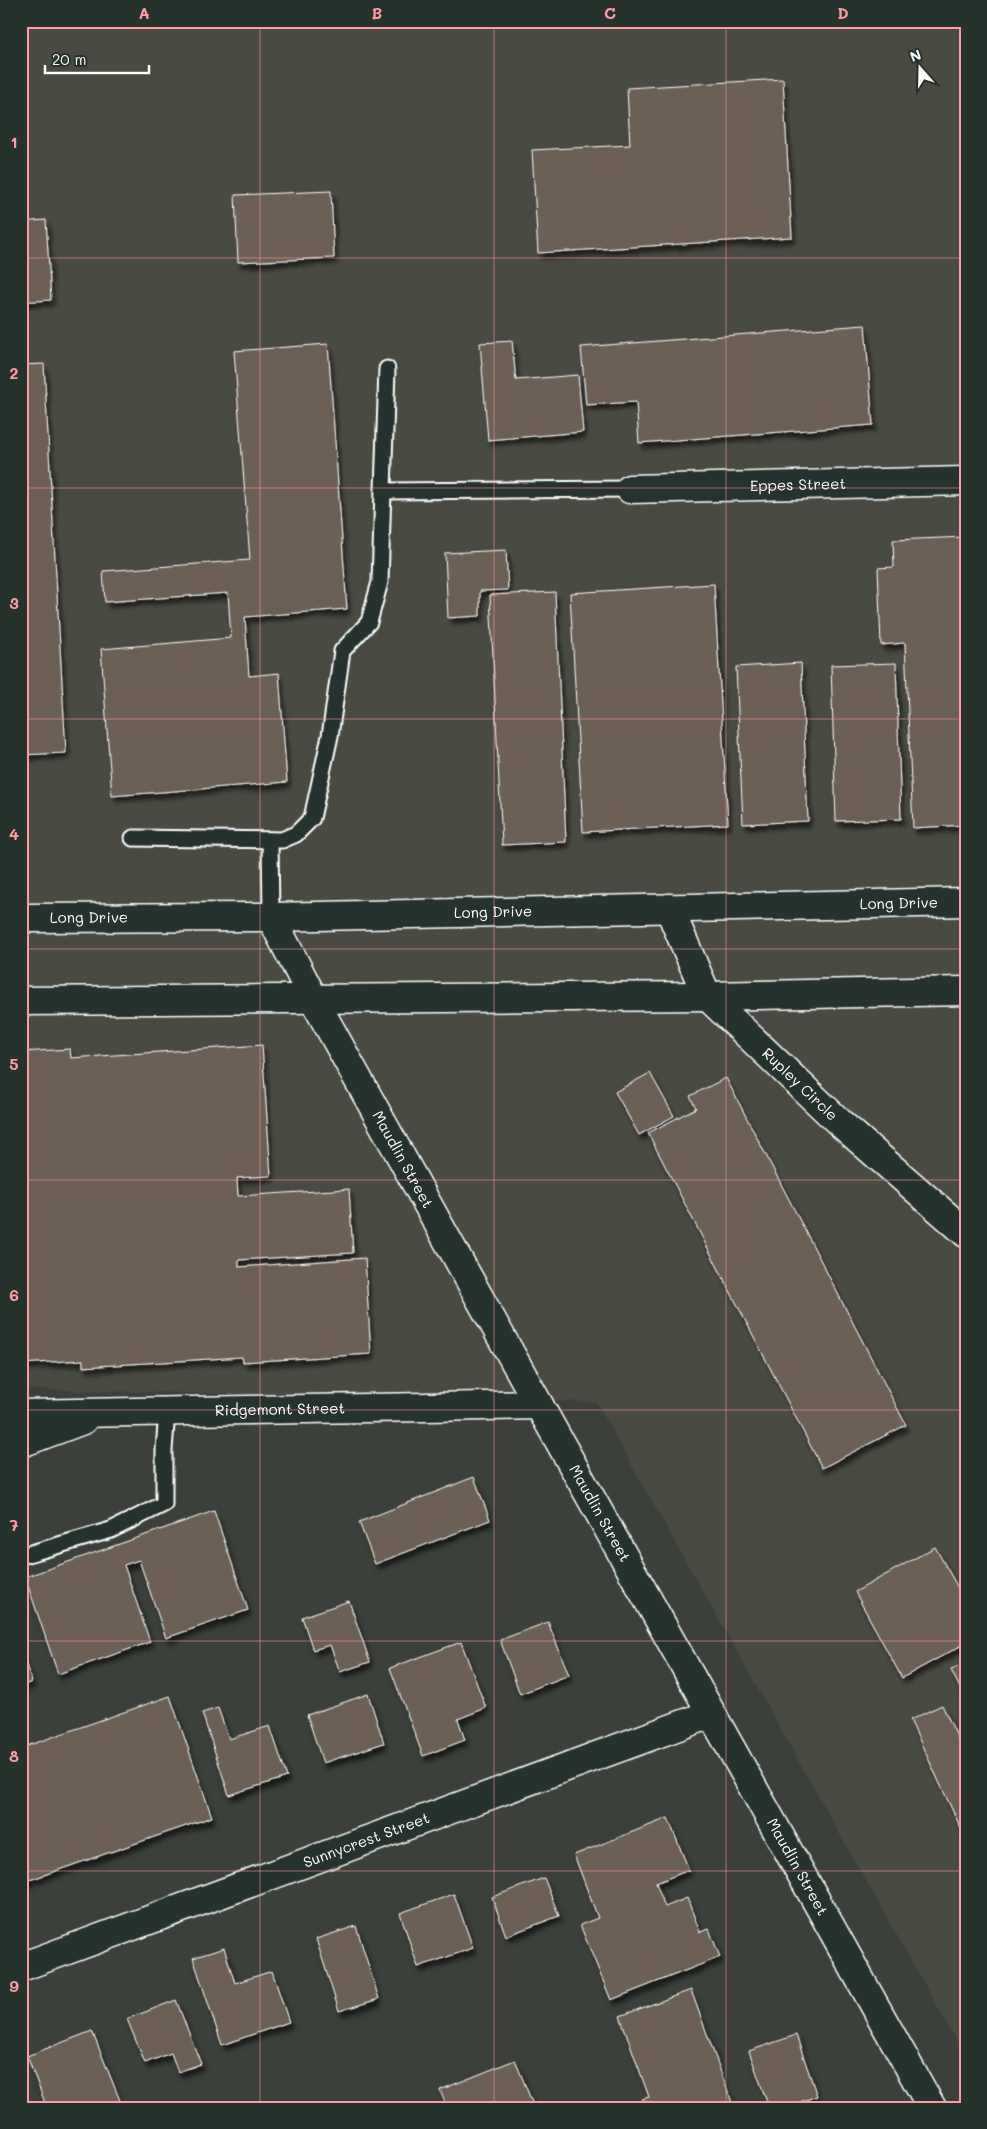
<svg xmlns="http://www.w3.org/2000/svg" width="987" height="2129" font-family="Mali,sans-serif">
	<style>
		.built { fill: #4a4b43 }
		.building { fill: #6c6157; stroke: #fff; filter: url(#shadow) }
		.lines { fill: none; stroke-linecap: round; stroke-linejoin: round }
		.lane-casing { stroke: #fff; stroke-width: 19 }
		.street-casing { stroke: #fff; stroke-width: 31 }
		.secondary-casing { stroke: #fff; stroke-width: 31 }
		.lane { stroke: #26332d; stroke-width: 15 }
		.street { stroke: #26332d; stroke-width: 28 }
		.secondary { stroke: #26332d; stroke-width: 28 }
		.grid { fill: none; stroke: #ff9aa2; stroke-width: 1; stroke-opacity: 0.55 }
		.labels { text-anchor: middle; stroke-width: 5; stroke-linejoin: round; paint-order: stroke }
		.street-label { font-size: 15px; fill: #fff; stroke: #26332d }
		.neatline { fill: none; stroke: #ff9aa2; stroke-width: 2 }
		.grid-label { font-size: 16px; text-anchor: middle; font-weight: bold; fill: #ff9aa2 }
	</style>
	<defs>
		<filter id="shadow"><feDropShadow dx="3" dy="5.5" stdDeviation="2.5" flood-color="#0009"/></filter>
	</defs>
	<rect width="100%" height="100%" fill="#3b413a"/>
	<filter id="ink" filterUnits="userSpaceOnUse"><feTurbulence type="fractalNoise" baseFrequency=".02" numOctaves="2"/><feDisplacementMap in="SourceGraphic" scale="10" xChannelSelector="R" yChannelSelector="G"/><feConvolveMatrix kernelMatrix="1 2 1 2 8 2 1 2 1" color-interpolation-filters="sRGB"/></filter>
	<g filter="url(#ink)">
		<!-- built -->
		<path class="built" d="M21,21H966V2058L596,1402L21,1389Z"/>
		<!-- building -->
		<g class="building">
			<path d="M783,79L792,237L538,253L532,150L630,145L627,88Z"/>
			<path d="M331,191L334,258L238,262L235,195Z"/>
			<path d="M46,220L51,300L21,302V222Z"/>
			<path d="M865,325L873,425L639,443L636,402L586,405L581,347Z"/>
			<path d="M512,341L516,380L578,375L583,432L488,440L480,343Z"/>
			<path d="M328,344L347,609L245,617L249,676L279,673L287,782L112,796L101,649L231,638L228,593L105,602L103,571L250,560L234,351Z"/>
			<path d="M44,364L66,753L21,755V365Z"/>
			<path d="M966,537V825L913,828L905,643L881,645L878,568L894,567L893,540Z"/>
			<path d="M506,550L508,590L480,591V616L448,618L445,553Z"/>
			<path d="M714,584L728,824L583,832L570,593Z"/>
			<path d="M555,592L566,842L502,845L490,595Z"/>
			<path d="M801,663L808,821L743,824L736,667Z"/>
			<path d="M896,663L901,819L836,821L831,665Z"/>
			<path d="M262,1045L271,1176L237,1178L238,1196L349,1189L353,1253L239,1260V1267L365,1258L371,1354L243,1362L242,1357L83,1367V1360L21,1364V1052L70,1049L71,1058Z"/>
			<path d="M650,1073L674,1116L639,1135L615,1092Z"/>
			<path d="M726,1078L906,1425L822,1468L648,1133L696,1108L690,1096Z"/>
			<path d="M474,1477L490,1520L375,1564L359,1522Z"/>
			<path d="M214,1511L248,1610L166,1638L139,1560L124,1565L150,1642L58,1674L25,1577Z"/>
			<path d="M935,1547L966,1602V1643L902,1678L855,1592Z"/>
			<path d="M349,1601L370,1662L340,1672L330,1645L313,1650L302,1617Z"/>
			<path d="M548,1622L569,1675L520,1694L500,1640Z"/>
			<path d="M461,1642L486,1708L458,1719L465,1740L423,1756L390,1668Z"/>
			<path d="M21,1649L32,1682L21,1686Z"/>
			<path d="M966,1663V1700L951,1670Z"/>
			<path d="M368,1694L384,1743L323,1763L307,1715Z"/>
			<path d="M170,1696L212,1817L21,1883V1748Z"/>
			<path d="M942,1705L966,1755L965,1837L910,1720Z"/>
			<path d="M218,1708L229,1739L270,1726L287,1777L229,1795L202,1713Z"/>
			<path d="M668,1818L689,1870L656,1883L665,1907L687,1898L700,1932L709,1929L720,1957L611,2000L580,1925L598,1918L574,1855Z"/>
			<path d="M544,1878L559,1916L506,1936L492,1897Z"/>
			<path d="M454,1894L473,1948L418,1967L400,1913Z"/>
			<path d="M356,1926L379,1999L339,2011L316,1939Z"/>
			<path d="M224,1948L235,1983L272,1971L289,2022L222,2045L193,1958Z"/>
			<path d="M691,1990L734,2108H645L642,2099L649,2097L620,2016Z"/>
			<path d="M176,2000L201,2064L178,2072L171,2053L145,2063L127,2019Z"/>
			<path d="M92,2031L121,2103L109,2108H47L27,2056Z"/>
			<path d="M796,2035L817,2096L784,2108H769L749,2051Z"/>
			<path d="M515,2060L534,2107L447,2108L440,2090Z"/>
		</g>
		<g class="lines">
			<!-- lane casing -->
			<g class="lane-casing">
				<g id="lane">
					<path d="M383,491L630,489"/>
					<path d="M133,838L282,840L296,834L312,818L330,736L342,651L369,622L380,582L387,369"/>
					<path d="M270,840L271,917"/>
					<path d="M21,1556L111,1530L164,1504V1450L167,1412"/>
				</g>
			</g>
			<!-- street casing -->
			<g class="street-casing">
				<g id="street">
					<path id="s1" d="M630,489L966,481"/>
					<path id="s2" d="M669,908L707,996L839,1122L966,1233"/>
					<path id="s3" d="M271,917L314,1000L539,1405L932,2108"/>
					<path id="s4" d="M21,1414L539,1405"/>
					<path d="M21,1443L83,1420"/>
					<path id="s5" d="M21,1967L711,1714"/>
				</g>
			</g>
			<!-- secondary casing -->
			<g class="secondary-casing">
				<g id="secondary">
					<path id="s6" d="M21,918L271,917L966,902"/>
					<path d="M21,1001L707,996L966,991"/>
				</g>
			</g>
			<!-- lane -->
			<use href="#lane" class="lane"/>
			<!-- street -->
			<use href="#street" class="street"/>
			<!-- secondary -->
			<use href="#secondary" class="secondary"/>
		</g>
	</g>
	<!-- grid -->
	<path class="grid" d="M260,21V2108M494,21V2108M726,21V2108M21,258H966M21,488H966M21,719H966M21,949H966M21,1180H966M21,1410H966M21,1641H966M21,1871H966"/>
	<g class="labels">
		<!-- street labels -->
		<g class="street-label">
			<text dy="5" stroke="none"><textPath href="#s1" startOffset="168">Eppes Street</textPath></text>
			<text dy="5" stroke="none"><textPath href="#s6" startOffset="878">Long Drive</textPath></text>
			<text dy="5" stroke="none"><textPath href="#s6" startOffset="472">Long Drive</textPath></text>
			<text dy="5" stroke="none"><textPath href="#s6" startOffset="68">Long Drive</textPath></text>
			<text dy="5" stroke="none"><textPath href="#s2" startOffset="224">Rupley Circle</textPath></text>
			<text dy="5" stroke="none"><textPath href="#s3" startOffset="276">Maudlin Street</textPath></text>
			<text dy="5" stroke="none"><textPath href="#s4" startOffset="259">Ridgemont Street</textPath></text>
			<text dy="5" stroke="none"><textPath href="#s3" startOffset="681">Maudlin Street</textPath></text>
			<text dy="5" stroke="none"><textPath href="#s5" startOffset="368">Sunnycrest Street</textPath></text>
			<text dy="5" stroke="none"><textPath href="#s3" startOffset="1086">Maudlin Street</textPath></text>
		</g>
	</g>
	<!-- margin -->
	<rect width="987" height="2129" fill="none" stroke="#26332d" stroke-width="55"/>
	<!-- north arrow -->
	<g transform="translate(920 68) rotate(340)" stroke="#26332d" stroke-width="4" paint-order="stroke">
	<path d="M0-4L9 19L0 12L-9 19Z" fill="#ffffff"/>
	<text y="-8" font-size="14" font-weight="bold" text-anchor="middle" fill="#ffffff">N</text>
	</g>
	<!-- scale -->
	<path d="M45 65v8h104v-8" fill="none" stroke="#ffffff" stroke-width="2.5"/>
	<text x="52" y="65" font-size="15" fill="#ffffff" stroke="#26332d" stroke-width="4" paint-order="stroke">20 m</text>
	<rect x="28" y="28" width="932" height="2074" class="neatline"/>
	<g class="grid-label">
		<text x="144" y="19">A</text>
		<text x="377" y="19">B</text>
		<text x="610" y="19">C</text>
		<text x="843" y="19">D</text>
		<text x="14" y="148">1</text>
		<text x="14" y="379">2</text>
		<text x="14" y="609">3</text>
		<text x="14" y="840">4</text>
		<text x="14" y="1070">5</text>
		<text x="14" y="1301">6</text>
		<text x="14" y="1531">7</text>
		<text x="14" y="1762">8</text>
		<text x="14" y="1992">9</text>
	</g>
</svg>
